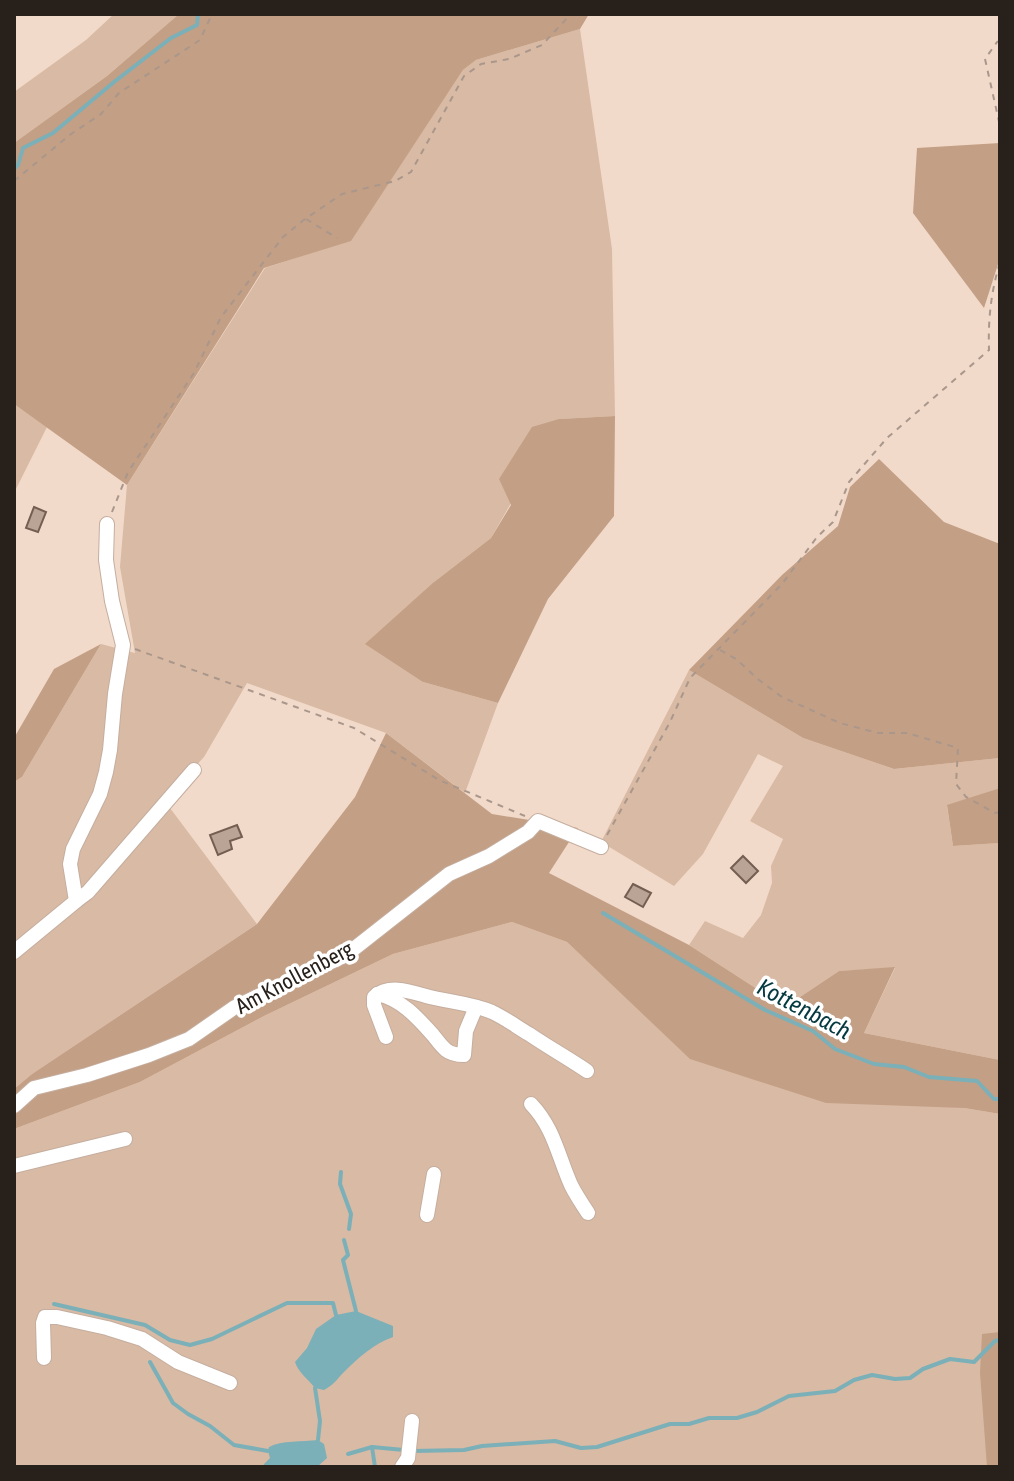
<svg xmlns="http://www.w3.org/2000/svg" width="1014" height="1481" font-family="'Asap Condensed',sans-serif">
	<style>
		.green { fill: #d9baa4 }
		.forest { fill: #c39f85 }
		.water { fill: #7bb0b8 }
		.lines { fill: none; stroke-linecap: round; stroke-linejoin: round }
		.stream { stroke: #7bb0b8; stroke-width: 4 }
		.building { fill: #baa495; stroke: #735e51; stroke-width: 2 }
		.minor-casing { stroke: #c5ae9f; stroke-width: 16 }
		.path { stroke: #aa978b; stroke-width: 2; stroke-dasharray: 6 6; stroke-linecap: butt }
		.minor { stroke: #fff; stroke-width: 14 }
		.labels { text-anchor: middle; stroke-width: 7; stroke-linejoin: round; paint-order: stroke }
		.street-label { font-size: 22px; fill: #28201a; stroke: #fff }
		.water-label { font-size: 24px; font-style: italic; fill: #053940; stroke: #fff }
	</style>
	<rect width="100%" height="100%" fill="#f2daca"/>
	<!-- green -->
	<g class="green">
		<path d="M114,14H179L107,76L14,143V92L86,40Z"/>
		<path d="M580,29L612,249L615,416L559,419L491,538L434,582L423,682L498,703L465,793L386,733L247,683L204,757L164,800L257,924L32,1074L14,1089V782L22,777L101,644L135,653L120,567L127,485L265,268L351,240L463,70L476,60Z"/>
		<path d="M14,404L47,427L14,493Z"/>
		<path d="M689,670L803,738L894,769L1000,758V788L947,806L953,846L1000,843V1060L864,1033L895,968L839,971L785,1007L689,945L705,921L743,938L761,915L772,883L771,866L783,839L750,821L783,766L758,754L703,854L674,886L601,842Z"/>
		<path d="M512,922L567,942L612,984L964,1108L1000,1114V1467H14V1129L140,1082L264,1016L393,954Z"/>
	</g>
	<!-- forest -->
	<g class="forest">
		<path d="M179,14H589L580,29L476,60L463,70L351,241L264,268L127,485L14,404V143L107,76Z"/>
		<path d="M1000,143V258L984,308L913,213L917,148Z"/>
		<path d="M615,416L614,516L548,599L498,703L423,682L365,644L434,582L491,538L511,505L499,479L532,427L559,419Z"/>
		<path d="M879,459L944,522L1000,544V758L894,769L803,738L689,670L782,575L838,526L850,487Z"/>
		<path d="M101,644L22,777L14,782V738L54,669Z"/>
		<path d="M386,733L492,814L578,828L549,873L689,945L785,1007L839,971L895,967L864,1033L1000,1060V1114L964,1108L826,1103L690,1059L567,942L512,922L393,954L264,1016L140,1082L14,1129V1089L32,1074L257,924L355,797Z"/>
		<path d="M1000,788V843L953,846L947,805Z"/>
		<path d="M1000,1332V1467H987L980,1373L982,1334Z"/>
	</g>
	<!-- water -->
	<g class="water">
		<path d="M356,1311L393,1326V1337C375,1343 358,1358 344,1372C336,1380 335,1384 324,1390L315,1388C308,1379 298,1372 295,1362L307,1348L316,1329L336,1315Z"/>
		<path d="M318,1440L324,1444L327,1458L317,1467H263L264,1464L270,1458L268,1451L269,1447C282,1440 302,1442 318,1440Z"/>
	</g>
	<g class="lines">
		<!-- stream -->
		<g class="stream">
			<path d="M14,169L18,165L23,148L53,133L114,82L171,38L197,25L198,14"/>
			<path d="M603,913L765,1010L813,1031L835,1049L874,1064L904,1067L929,1077L977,1081L994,1099H1000"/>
			<path d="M341,1172L340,1184L351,1214L349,1229"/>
			<path d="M344,1240L348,1255L343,1260L356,1311"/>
			<path d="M54,1304L145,1325L170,1340L190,1345L212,1339L287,1303H333L336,1315"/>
			<path d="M150,1362L173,1403L188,1414L210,1426L234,1445L268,1451"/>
			<path d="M315,1388L320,1421L318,1440"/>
			<path d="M372,1447L375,1467"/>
			<path d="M414,1451L464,1450L482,1446L555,1441L581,1448L597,1447L670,1424H689L709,1418H737L757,1412L789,1396L835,1391L854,1380L872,1375L895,1379L910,1378L923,1369L950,1359L974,1362L995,1341L1000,1340"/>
			<path d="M348,1454L372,1447L404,1450"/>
		</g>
	</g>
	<!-- building -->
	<g class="building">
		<path d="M34,507L46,512L38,532L26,528Z"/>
		<path d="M237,825L242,837L230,841L232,849L218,855L210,835Z"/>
		<path d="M743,856L758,871L746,883L731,868Z"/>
		<path d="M633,884L651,893L643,907L625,897Z"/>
	</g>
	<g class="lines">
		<!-- minor casing -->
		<g class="minor-casing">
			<g id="minor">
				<path d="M76,901L88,892L194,770"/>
				<path d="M14,952L76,901L70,864L73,849L100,794L106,772L110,750L115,694L123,645L112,601L106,560L107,524"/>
				<path d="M377,994C401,999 417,1017 433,1035C437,1040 441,1046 446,1050C451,1054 457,1055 464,1055L466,1031L476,1007"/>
				<path d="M386,1037L374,1005V997C389,984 409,991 426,996C448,1002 471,1003 492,1012C505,1018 517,1027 529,1034C548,1047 568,1058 587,1071"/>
				<path d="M531,1104C554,1128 558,1156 571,1185C576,1195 582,1204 588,1213"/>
				<path d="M14,1106L34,1088L87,1075L149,1055L189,1039L235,1007L346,955L449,874L489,856L528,832L538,821L601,847"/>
				<path d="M14,1166L125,1139"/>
				<path d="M427,1215L434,1174"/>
				<path d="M44,1358L43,1323L45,1317H57L107,1328L142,1339L178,1362L230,1383"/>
				<path d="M402,1467L408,1458L412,1421"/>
			</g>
		</g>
		<!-- path -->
		<g class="path">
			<path d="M1000,41L997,42L985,59L1000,126"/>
			<path d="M14,181L71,134L101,114L119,93L200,40L212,14"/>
			<path d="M306,219L337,238"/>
			<path d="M112,512L128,472L194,373L221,317L283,237L305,219L342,194L395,181L411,172L464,76L481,64L509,59L542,45L571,14"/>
			<path d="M135,649L354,728L439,780L525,816"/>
			<path d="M720,650L736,659L759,680L782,697L840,723L878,733H907L958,748L956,784L966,797L995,813L1000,812"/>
			<path d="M607,835L670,722L690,678L782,584L817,537L833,522L849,482L887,438L989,350C988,319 991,292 1000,262"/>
		</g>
		<!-- minor -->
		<use href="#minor" class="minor"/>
	</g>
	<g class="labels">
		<!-- street labels -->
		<g class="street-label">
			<text transform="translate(294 977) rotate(-28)" y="8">Am Knollenberg</text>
		</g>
		<!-- water labels -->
		<g class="water-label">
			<text transform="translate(804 1009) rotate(28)" y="8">Kottenbach</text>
		</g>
	</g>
	<!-- border -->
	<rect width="1014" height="1481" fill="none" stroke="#28201a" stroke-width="32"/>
</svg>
